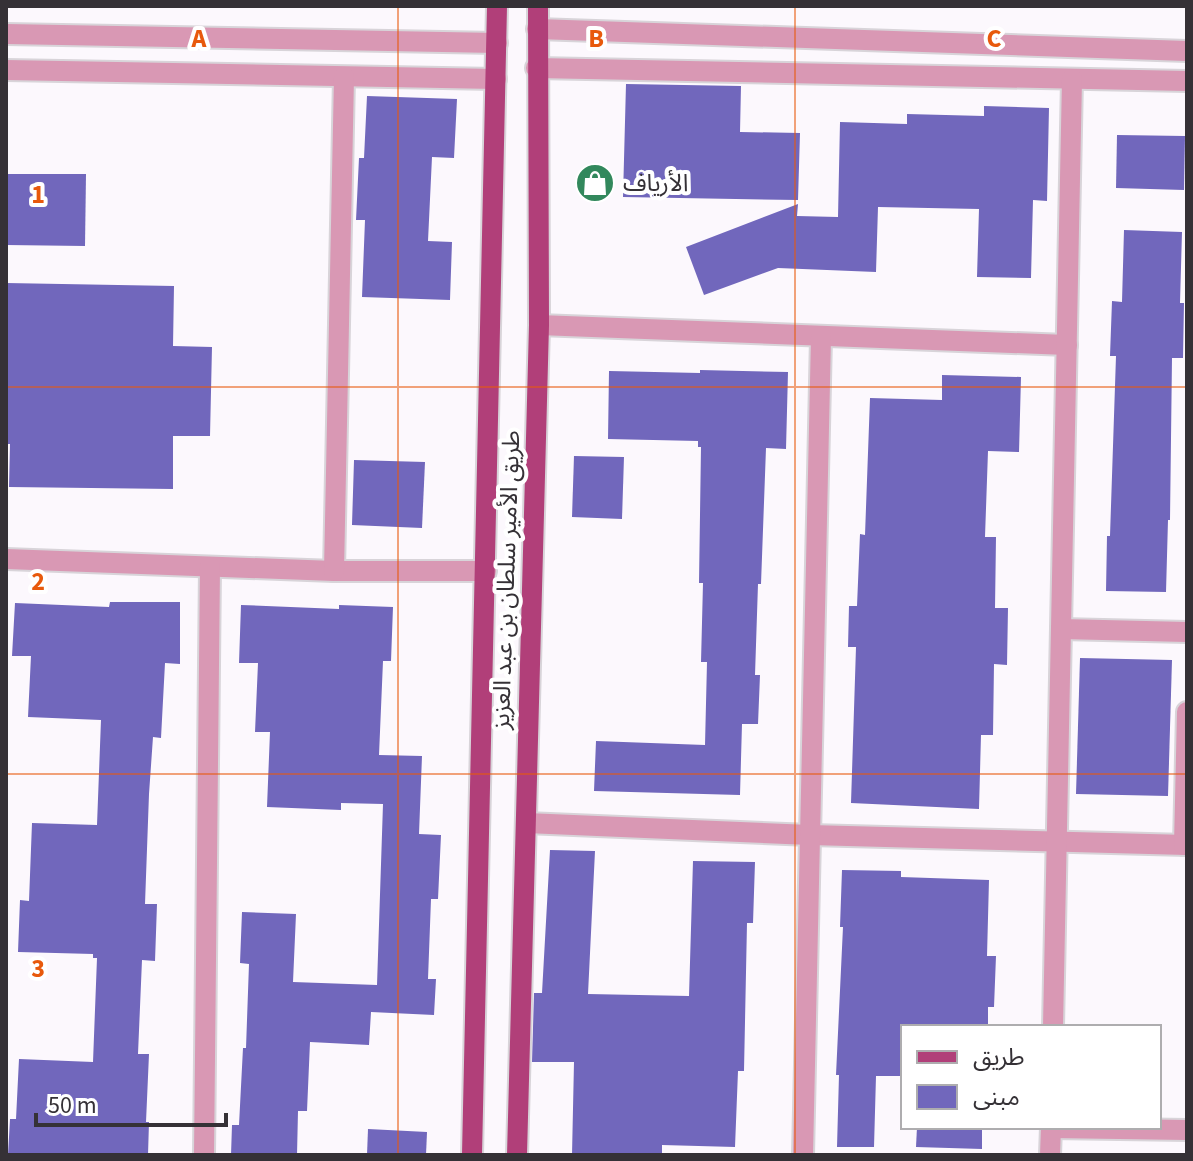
<svg xmlns="http://www.w3.org/2000/svg" width="1193" height="1161" font-family="'Source Sans 3','Noto Sans Arabic',sans-serif">
	<style>
		.building { fill: #7167bc }
		.lines { fill: none; stroke-linecap: round; stroke-linejoin: round }
		.minor-casing { stroke: #d8d4d9; stroke-width: 24 }
		.major-casing { stroke: #d8d4d9; stroke-width: 24 }
		.minor { stroke: #d998b4; stroke-width: 20 }
		.major { stroke: #b13f79; stroke-width: 20 }
		.grid { fill: none; stroke: #e8590c; stroke-width: 2; stroke-opacity: 0.55 }
		.labels { text-anchor: middle; stroke-width: 8; stroke-linejoin: round; paint-order: stroke }
		.poi-label { font-size: 24px; fill: #353136; stroke: #fff; text-anchor: start }
		.street-label { font-size: 24px; fill: #353136; stroke: #fff }
		.grid-label { font-size: 26px; text-anchor: middle; font-weight: bold; fill: #e8590c; stroke: #fff; stroke-width: 8; stroke-linejoin: round; paint-order: stroke }
	</style>
	<rect width="100%" height="100%" fill="#fcf8fd"/>
	<!-- building -->
	<g class="building">
		<path d="M626,84L741,86L740,132L800,133L798,200L623,197Z"/>
		<path d="M367,96L457,99L454,158L432,157L428,241L452,242L450,300L362,297L365,220H356L359,158H364Z"/>
		<path d="M984,106L1049,108L1047,201L1033,200L1031,278L977,277L979,209L878,207L876,272L778,268L704,295L686,247L798,204L797,216L838,217L840,122L907,124V114L984,116Z"/>
		<path d="M1117,135L1185,136L1184,190L1116,188Z"/>
		<path d="M6,174H86L85,246L6,245Z"/>
		<path d="M1124,230L1182,232L1180,303H1184L1183,358H1172L1170,520H1168L1166,592L1106,591L1107,536H1110L1116,356H1110L1112,301L1122,302Z"/>
		<path d="M6,283L174,286L173,346L212,347L210,436H173V489L9,487L10,444H6Z"/>
		<path d="M700,370L788,372L786,449L766,448L761,584H758L755,675H760L758,724H742L740,795L594,791L596,741L705,745L707,662H701L703,583H699L701,447H698V441L608,439L609,371L700,373Z"/>
		<path d="M942,375L1021,377L1019,452L988,451L985,537H996L995,608H1008L1007,665L994,664L993,735H981L979,809L851,803L856,647H848L849,606H857L860,534L865,535L870,398L942,400Z"/>
		<path d="M574,456L624,457L622,519L572,517Z"/>
		<path d="M354,460L425,462L422,528L352,525Z"/>
		<path d="M110,602H180V664L165,663L161,738L153,737L149,794L145,904H157L155,961L142,960L138,1054H149L146,1122H149L148,1155H8L10,1119H16L19,1059L93,1062L97,958H93V954L18,952L20,900L29,901L32,823L97,825L101,720L28,717L31,656H12L15,603L109,607Z"/>
		<path d="M241,605L339,609V605L393,607L391,661H383L379,755L422,756L419,834L441,835L438,899H431L428,979H436L434,1015L371,1012L369,1045L310,1042L307,1111H298L297,1155H231L232,1125H239L243,1048H246L249,964L240,963L242,912L296,914L293,982L377,985L383,804L341,803V810L267,807L270,732H255L258,663H239Z"/>
		<path d="M1080,658L1172,660L1168,796L1076,794Z"/>
		<path d="M550,850L595,851L588,994L689,996L693,861L755,862L753,923H747L744,1071H738L735,1147L662,1145V1155H572L574,1062H532L534,993H542Z"/>
		<path d="M842,870L901,871V877L989,880L987,956H996L994,1007H988V1027H903V1076H876L874,1147H837L839,1075H836L843,927H840Z"/>
		<path d="M917,1127H982V1149L916,1147Z"/>
		<path d="M368,1129L427,1132L426,1155H367Z"/>
	</g>
	<g class="lines">
		<!-- minor casing -->
		<g class="minor-casing">
			<g id="minor">
				<path d="M537,29L1187,51"/>
				<path d="M6,34L497,43"/>
				<path d="M536,68L1187,81"/>
				<path d="M6,70L496,79"/>
				<path d="M539,325L1067,345"/>
				<path d="M6,559L334,571H486"/>
				<path d="M334,571L344,77"/>
				<path d="M1061,629L1187,632"/>
				<path d="M526,823L810,835L1187,845"/>
				<path d="M1184,845L1187,712"/>
				<path d="M1053,1027L1072,79"/>
				<path d="M1051,1128L1187,1130"/>
				<path d="M204,1155L210,567"/>
				<path d="M803,1155L821,337"/>
				<path d="M1050,1155L1051,1127"/>
			</g>
		</g>
		<!-- major casing -->
		<g class="major-casing">
			<g id="major">
				<path d="M472,1155L497,6"/>
				<path d="M517,1155L539,325L538,6"/>
			</g>
		</g>
		<!-- minor -->
		<use href="#minor" class="minor"/>
		<!-- major -->
		<use href="#major" class="major"/>
	</g>
	<!-- grid -->
	<path class="grid" d="M398,6V1155M795,6V1155M6,387H1187M6,774H1187"/>
	<!-- icons -->
	<defs>
		<g id="shop-disc" transform="scale(2)"><circle r="9.5" fill="#32885c" stroke="#fff"/><path d="M-5-2.5h2.3a2.7 3.5 0 0 1 5.4 0H5L5.5 6h-11ZM-1.5-2.5h3a1.5 2.3 0 0 0-3 0Z" fill="#fff"/></g>
	</defs>
	<g fill-rule="evenodd">
		<use href="#shop-disc" x="595" y="183"/>
	</g>
	<g class="labels">
		<!-- poi labels -->
		<g class="poi-label">
			<text x="623" y="191">الأرياف</text>
		</g>
		<!-- street labels -->
		<g class="street-label">
			<text transform="translate(506 580) rotate(-88)" y="8">طريق الأمير سلطان بن عبد العزيز</text>
		</g>
	</g>
	<g class="grid-label">
		<text x="199" y="47">A</text>
		<text x="596" y="47">B</text>
		<text x="994" y="47">C</text>
		<text x="38" y="203">1</text>
		<text x="38" y="590">2</text>
		<text x="38" y="977">3</text>
	</g>
	<!-- border -->
	<rect width="1193" height="1161" fill="none" stroke="#353136" stroke-width="16"/>
	<!-- legend -->
	<rect x="901" y="1025" width="260" height="104" fill="#ffffff" stroke="#aeadaf" stroke-width="2"/>
	<rect x="917" y="1051" width="40" height="12" fill="#b13f79" stroke="#aeadaf" stroke-width="2"/>
	<text x="973" y="1065" font-size="24" fill="#353136">طريق</text>
	<rect x="917" y="1085" width="40" height="24" fill="#7167bc" stroke="#aeadaf" stroke-width="2"/>
	<text x="973" y="1105" font-size="24" fill="#353136">مبنى</text>
	<!-- scale -->
	<path d="M36 1113v12h190v-12" fill="none" stroke="#353136" stroke-width="4"/>
	<text x="48" y="1113" font-size="24" fill="#353136" stroke="#ffffff" stroke-width="6" paint-order="stroke">50 m</text>
</svg>
